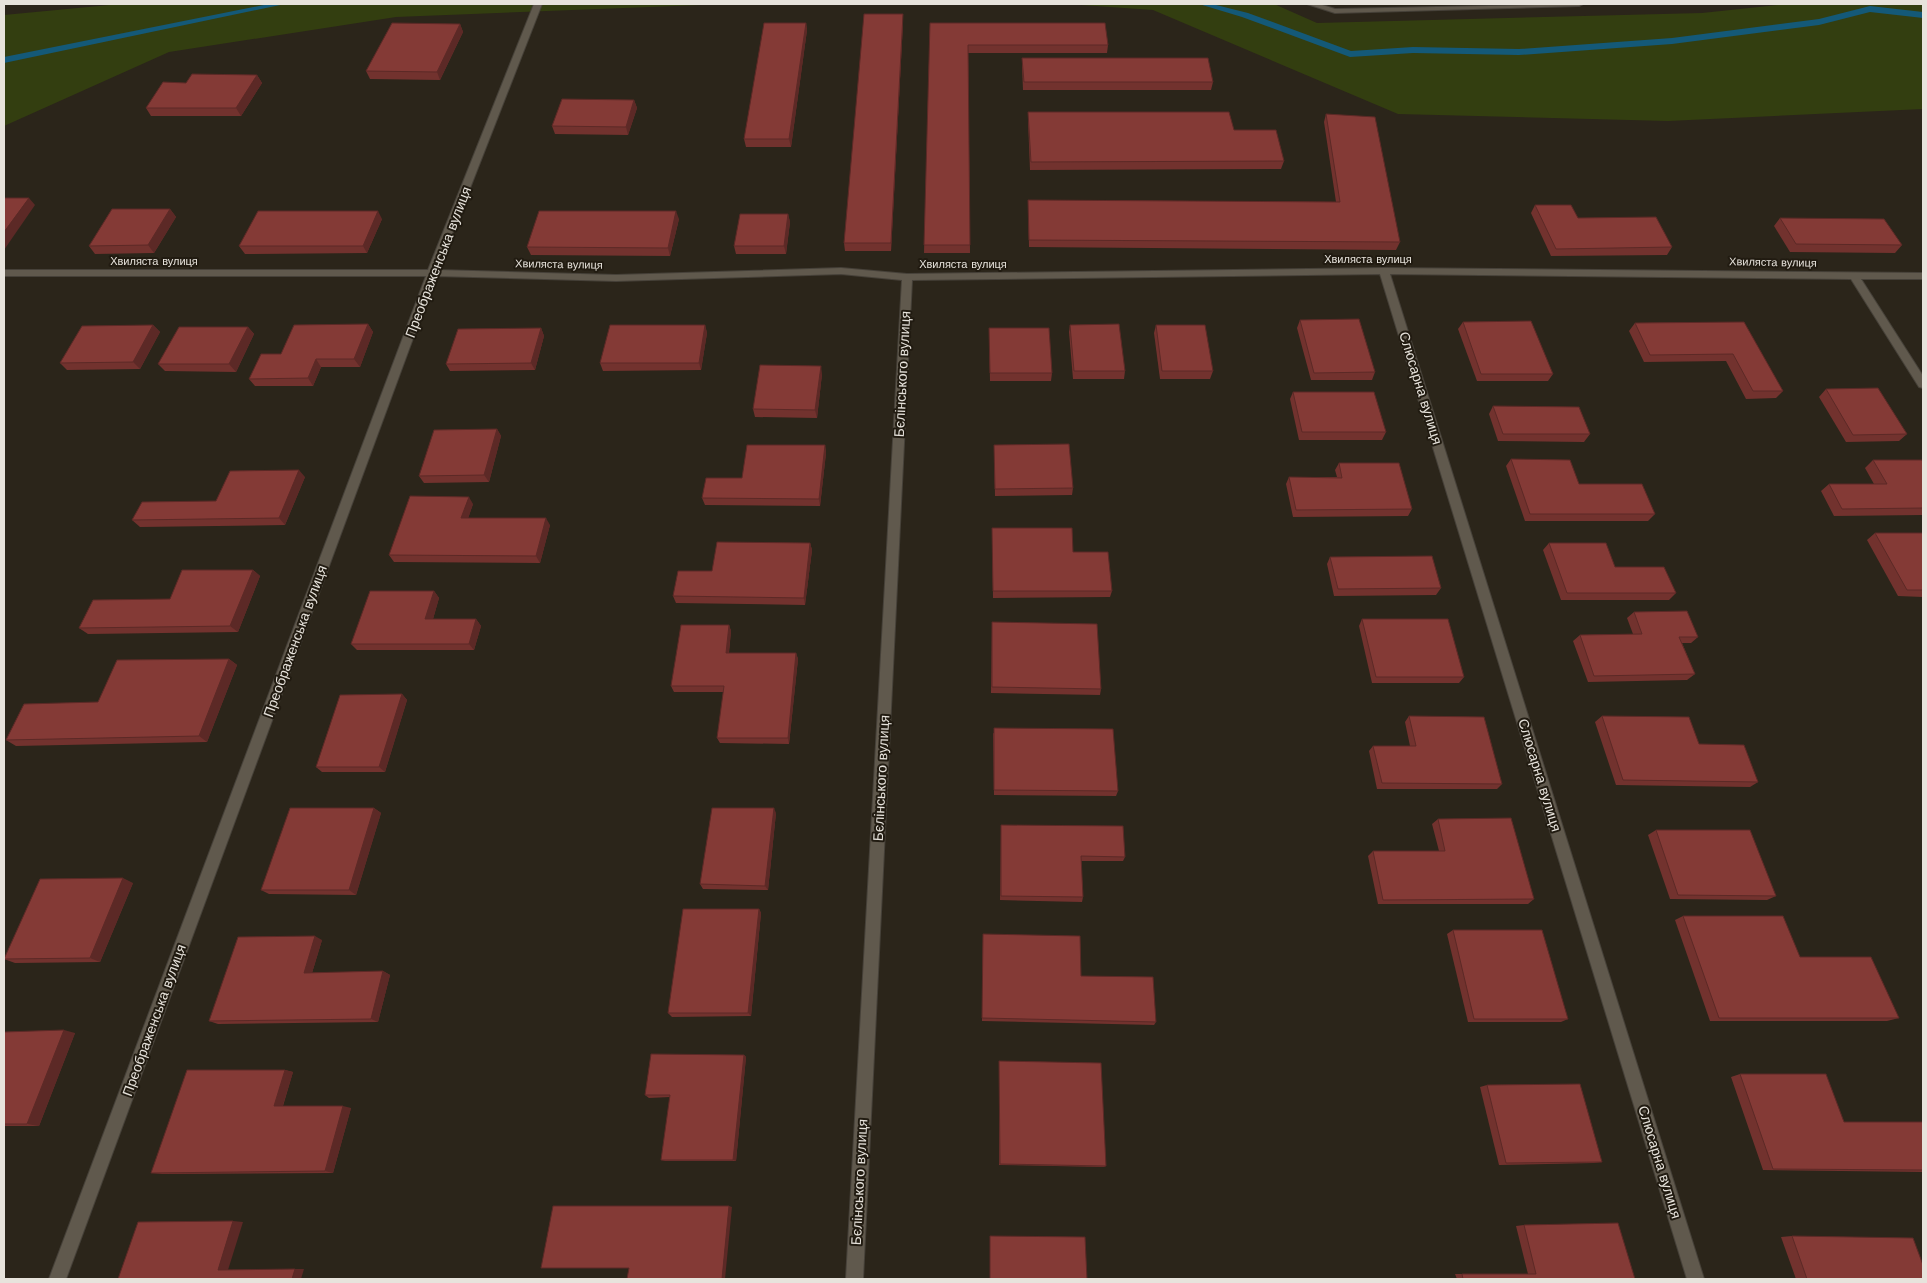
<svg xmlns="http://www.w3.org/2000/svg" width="1927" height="1283" font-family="'Work Sans',sans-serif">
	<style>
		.green { fill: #333e10 }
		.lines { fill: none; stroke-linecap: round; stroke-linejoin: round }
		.stream { fill: #145978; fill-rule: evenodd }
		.minor-casing { stroke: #464139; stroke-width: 2 }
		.minor { fill: #60594d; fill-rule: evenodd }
		.wall { fill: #72322e }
		.shaded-wall { fill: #5c2926 }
		.building { fill: #843a36; stroke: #5c2926 }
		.labels { text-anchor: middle; stroke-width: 4; stroke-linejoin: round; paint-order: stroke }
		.far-street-label { font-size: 11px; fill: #e7e3dc; stroke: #211b11 }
		.street-label { font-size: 14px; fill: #e7e3dc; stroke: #211b11 }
	</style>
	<rect width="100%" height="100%" fill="#2b251a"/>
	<!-- green -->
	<g class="green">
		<path d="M120,4H727L396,17L169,52L4,126V15Z"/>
		<path d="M1067,4H1274L1317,23L1702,13L1786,4H1923V109L1668,121L1398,114L1153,10Z"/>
	</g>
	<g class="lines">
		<!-- stream -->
		<g class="stream">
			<path d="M269,4H285L4,63V57Z"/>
			<path d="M1199,4H1212L1248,13L1351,51L1413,47L1519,49L1672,38L1819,19L1870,6L1923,12V18L1870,12L1819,25L1672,44L1519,55L1413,53L1350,57L1242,17Z"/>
		</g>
		<!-- minor casing -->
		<g class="minor-casing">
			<g id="minor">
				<path d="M534,4H542L438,270L616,275L841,268L907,274L1384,268L1923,273V279H1861L1923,376V388L1919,387L1851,279L1390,274L1704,1279H1687L1380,274L912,280L863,1279H846L902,280L841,274L616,281L436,276L66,1279H49L426,276H4V270H428Z"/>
				<path d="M1307,4H1319L1335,9L1583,4L1579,6L1335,13Z"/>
			</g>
		</g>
		<!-- minor -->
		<use href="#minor" class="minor"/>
	</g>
	<!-- wall -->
	<g class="wall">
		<path d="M903,22L891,251H845L844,243Z"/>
		<path d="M806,23L807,30L791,147H746L744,139Z"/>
		<path d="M930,23L1108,45L1107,53H968L970,253H924Z"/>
		<path d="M460,24L463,32L440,80L370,79L366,71Z"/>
		<path d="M1022,58L1213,82L1211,90H1023L1022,66Z"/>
		<path d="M257,75L262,83L241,116H151L146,108L186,83Z"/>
		<path d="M634,100L637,108L628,135L555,134L552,126Z"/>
		<path d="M1028,112L1234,130L1284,161L1281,169L1030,170L1028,120Z"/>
		<path d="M1326,114L1400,242L1396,250L1029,247L1028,200L1336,202L1324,122Z"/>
		<path d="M1535,205L1578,218L1672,247L1667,255L1551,256L1531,213Z"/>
		<path d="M170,209L176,217L154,253L95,254L89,246Z"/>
		<path d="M788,214L790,222L786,254H736L734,246Z"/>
		<path d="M1780,218L1902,245L1895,253L1790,252L1774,226Z"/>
		<path d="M382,219L367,253L245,254L239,246Z"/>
		<path d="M679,219L670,256L531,255L527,247Z"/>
		<path d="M1300,320L1375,372L1372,380H1311L1297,328Z"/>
		<path d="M1463,322L1553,374L1548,381H1477L1458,329Z"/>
		<path d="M1744,322L1783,391L1776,398L1746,399L1726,361L1644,362L1629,331L1635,323Z"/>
		<path d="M368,324L373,332L360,367H321L313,386H255L249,379L281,354Z"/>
		<path d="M153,325L160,332L140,369L67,370L60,363Z"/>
		<path d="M705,325L707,333L701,370L603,371L600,363Z"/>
		<path d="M1070,325L1125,371L1124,379H1073L1069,332Z"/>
		<path d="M1156,325L1213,371L1210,379H1160L1154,333Z"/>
		<path d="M248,327L254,334L236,372L165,371L158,364Z"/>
		<path d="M541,328L544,336L535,370L450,371L446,364Z"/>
		<path d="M989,328L1052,373L1051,381H990Z"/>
		<path d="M822,374L817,418L755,417L753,409Z"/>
		<path d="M1826,389L1907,434L1899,441L1846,442L1819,397Z"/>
		<path d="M1293,392L1386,432L1382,440H1299L1290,399Z"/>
		<path d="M1493,406L1590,434L1584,442L1498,441L1489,414Z"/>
		<path d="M497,429L501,436L489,482L424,483L419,476Z"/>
		<path d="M825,445L826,453L820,506L705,505L702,498L742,478Z"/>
		<path d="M994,445L1073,488L1072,495L995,496Z"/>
		<path d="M1511,459L1579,484L1655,514L1648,521H1525L1506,466Z"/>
		<path d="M1873,460L1923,463V515L1834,516L1821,491L1829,484H1874L1865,468Z"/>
		<path d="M1339,463L1412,509L1408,516L1293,517L1286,484L1289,477H1337L1335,470Z"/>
		<path d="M305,477L285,525L140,527L132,520L216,501Z"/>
		<path d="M473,504L468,518L550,525L540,563L394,562L389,555Z"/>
		<path d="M992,528L1073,552L1112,591L1110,597L993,598Z"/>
		<path d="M1875,533H1923V597L1898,596L1867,540Z"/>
		<path d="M810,543L812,550L805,605L676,603L673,596L712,571Z"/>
		<path d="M1549,543L1615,567L1676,593L1669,600H1561L1543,550Z"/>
		<path d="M1330,557L1441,588L1436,595L1334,596L1327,564Z"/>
		<path d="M253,570L260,576L238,632L88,634L79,628L170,599Z"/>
		<path d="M434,591L439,598L433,619H476L481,626L474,650H357L351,644Z"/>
		<path d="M1634,612L1698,637L1691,643H1682L1695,674L1687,680L1588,682L1573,641L1580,635L1633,634L1627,618Z"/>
		<path d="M1362,619L1464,677L1459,683H1372L1359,626Z"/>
		<path d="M992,622L1101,689L1100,695L991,693Z"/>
		<path d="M729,625L731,631L729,653H796L798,659L789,744L720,743L717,738L724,692H674L671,686Z"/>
		<path d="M229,659L237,665L207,742L16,746L6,740L98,702Z"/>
		<path d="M402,694L407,700L385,772H322L316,767Z"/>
		<path d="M1409,716L1502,784L1497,789H1377L1369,751L1373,746H1410L1405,722Z"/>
		<path d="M1602,716L1699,744L1758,782L1750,787L1616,785L1595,722Z"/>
		<path d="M993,733L1118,791L1116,796L994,795Z"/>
		<path d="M374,808L381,813L356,895L269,894L261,890Z"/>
		<path d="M776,813L768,890L703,889L700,884Z"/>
		<path d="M1438,819L1534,899L1528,904H1378L1368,856L1373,851H1439L1432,824Z"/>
		<path d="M1001,825L1125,857L1123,861H1081L1083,897L1082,902L1000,900Z"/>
		<path d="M1656,830L1776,896L1767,900L1670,899L1648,835Z"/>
		<path d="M133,883L100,962L15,963L4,959Z"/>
		<path d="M759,909L761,913L751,1016L672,1017L668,1013Z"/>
		<path d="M1683,916L1800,957L1899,1018L1887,1021H1710L1675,920Z"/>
		<path d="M1453,930L1568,1019L1561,1022H1468L1447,934Z"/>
		<path d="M983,934L1081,976L1156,1022L1154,1025L982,1021Z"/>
		<path d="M322,940L312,973L383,971L390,975L378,1022L218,1024L209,1021Z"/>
		<path d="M4,1032L75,1033L39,1126H4Z"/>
		<path d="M744,1055L746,1057L736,1161H665L661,1160L670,1097L649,1098L645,1095Z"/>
		<path d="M999,1061L1106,1166L1104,1167L999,1165Z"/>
		<path d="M285,1070L293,1072L283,1106L351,1108L333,1173L162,1174L151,1173Z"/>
		<path d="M1740,1074L1844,1122H1923V1172L1763,1170L1731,1077Z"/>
		<path d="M1487,1085L1602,1162L1594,1163L1499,1165L1480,1087Z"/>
		<path d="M1524,1225L1635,1279H1457L1455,1274H1528L1516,1226Z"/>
		<path d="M1792,1236L1923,1279H1796L1781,1237Z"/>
	</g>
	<!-- shaded-wall -->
	<g class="shaded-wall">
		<path d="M903,14V22L891,251V243Z"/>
		<path d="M806,23L807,30L791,147L789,139Z"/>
		<path d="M460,24L463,32L440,80L437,72Z"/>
		<path d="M257,75L262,83L241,116L236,108Z"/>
		<path d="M634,100L637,108L628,135L626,127Z"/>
		<path d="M29,198L35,205L4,250V232Z"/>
		<path d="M170,209L176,217L154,253L148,245Z"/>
		<path d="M378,211L382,219L367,253L363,246Z"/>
		<path d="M676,211L679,219L670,256L668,248Z"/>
		<path d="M788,214L790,222L786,254L784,246Z"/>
		<path d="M368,324L373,332L360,367L354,359Z"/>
		<path d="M153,325L160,332L140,369L133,362Z"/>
		<path d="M705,325L707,333L701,370L699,363Z"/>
		<path d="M248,327L254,334L236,372L229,364Z"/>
		<path d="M541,328L544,336L535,370L531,363Z"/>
		<path d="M316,359L321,367L313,386L308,378Z"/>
		<path d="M821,366L822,374L817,418L815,410Z"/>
		<path d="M497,429L501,436L489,482L484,475Z"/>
		<path d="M825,445L826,453L820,506L819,499Z"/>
		<path d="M299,470L305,477L285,525L279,518Z"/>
		<path d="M469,497L473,504L466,525L461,518Z"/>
		<path d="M546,518L550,525L540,563L536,556Z"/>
		<path d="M810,543L812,550L805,605L804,598Z"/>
		<path d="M253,570L260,576L238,632L230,626Z"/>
		<path d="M434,591L439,598L431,626L425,619Z"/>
		<path d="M476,619L481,626L474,650L469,644Z"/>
		<path d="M729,625L731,631L728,659L726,653Z"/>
		<path d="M796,653L798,659L789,744L788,738Z"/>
		<path d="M229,659L237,665L207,742L199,736Z"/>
		<path d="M402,694L407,700L385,772L379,767Z"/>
		<path d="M374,808L381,813L356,895L349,890Z"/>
		<path d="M774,808L776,813L768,890L765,886Z"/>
		<path d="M123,878L133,883L100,962L90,958Z"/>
		<path d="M759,909L761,913L751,1016L748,1013Z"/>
		<path d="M315,936L322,940L311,976L304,973Z"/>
		<path d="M383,971L390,975L378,1022L371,1019Z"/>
		<path d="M64,1030L75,1033L39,1126L27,1124Z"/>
		<path d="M744,1055L746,1057L736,1161L733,1160Z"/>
		<path d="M285,1070L293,1072L282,1108L274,1106Z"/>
		<path d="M343,1106L351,1108L333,1173L325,1171Z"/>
		<path d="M729,1206L732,1207L725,1279H722Z"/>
		<path d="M233,1221L243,1222L228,1270H218Z"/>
		<path d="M295,1269H304L301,1279H292Z"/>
	</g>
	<!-- building -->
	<g class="building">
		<path d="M864,14H903L891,243H844Z"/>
		<path d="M392,23L460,24L437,72L366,71Z"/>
		<path d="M764,23H806L789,139H744Z"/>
		<path d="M930,23H1105L1108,45H968L970,245H924Z"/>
		<path d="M1022,58H1208L1213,82H1024Z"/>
		<path d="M192,74L257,75L236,108H146L163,82L186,83Z"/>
		<path d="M562,99L634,100L626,127L552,126Z"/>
		<path d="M1028,112H1229L1234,130H1276L1284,161L1031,162Z"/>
		<path d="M1326,114L1375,117L1400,242L1029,240L1028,200L1340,202Z"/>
		<path d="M4,198H29L4,232Z"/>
		<path d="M1535,205H1571L1578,218L1656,217L1672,247L1556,249Z"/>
		<path d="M112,209H170L148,245L89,246Z"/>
		<path d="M258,211H378L363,246H239Z"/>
		<path d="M539,211H676L668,248L527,247Z"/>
		<path d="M740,214H788L784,246H734Z"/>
		<path d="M1780,218L1884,219L1902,245L1796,244Z"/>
		<path d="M1359,319L1375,372L1314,373L1300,320Z"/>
		<path d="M1531,321L1553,374H1481L1463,322Z"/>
		<path d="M1744,322L1783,391H1753L1733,354L1650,355L1635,323Z"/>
		<path d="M368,324L354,359H316L308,378L249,379L261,354H281L294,325Z"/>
		<path d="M1119,324L1125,371H1074L1070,325Z"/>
		<path d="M153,325L133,362L60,363L82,326Z"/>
		<path d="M610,325H705L699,363H600Z"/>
		<path d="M1156,325H1205L1213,371H1162Z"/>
		<path d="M179,327H248L229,364H158Z"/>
		<path d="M541,328L531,363L446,364L458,329Z"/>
		<path d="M989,328H1049L1052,373H990Z"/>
		<path d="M760,365L821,366L815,410L753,409Z"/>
		<path d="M1878,388L1907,434L1853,435L1826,389Z"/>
		<path d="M1293,392H1374L1386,432H1302Z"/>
		<path d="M1493,406L1579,407L1590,434H1503Z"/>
		<path d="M497,429L484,475L419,476L434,430Z"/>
		<path d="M1069,444L1073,488L995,489L994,445Z"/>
		<path d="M747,445H825L819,499L702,498L706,478H742Z"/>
		<path d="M1511,459L1570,460L1579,484H1642L1655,514H1530Z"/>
		<path d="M1873,460H1922L1923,463V508L1842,509L1829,484H1887Z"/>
		<path d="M1339,463H1399L1412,509L1296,510L1289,477L1342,478Z"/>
		<path d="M299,470L279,518L132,520L142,502L216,501L230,471Z"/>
		<path d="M410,496L469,497L461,518H546L536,556L389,555Z"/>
		<path d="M992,528H1072L1073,552H1108L1112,591H993Z"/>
		<path d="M1875,533H1923V590H1907Z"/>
		<path d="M717,542L810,543L804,598L673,596L678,571H712Z"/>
		<path d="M1549,543H1606L1615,567H1664L1676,593H1567Z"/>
		<path d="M1432,556L1441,588L1338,589L1330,557Z"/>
		<path d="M182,570H253L230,626L79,628L93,600L170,599Z"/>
		<path d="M370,591H434L425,619H476L469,644H351Z"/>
		<path d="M1687,611L1698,637H1679L1695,674L1594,676L1580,635L1642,634L1634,612Z"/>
		<path d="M1362,619H1448L1464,677H1376Z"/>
		<path d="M992,622L1097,624L1101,689L992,687Z"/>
		<path d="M681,625H729L726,653H796L788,738H717L724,686H671Z"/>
		<path d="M229,659L199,736L6,740L24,704L98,702L117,660Z"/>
		<path d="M402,694L379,767H316L340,695Z"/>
		<path d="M1409,716L1484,717L1502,784L1382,783L1373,746H1416Z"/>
		<path d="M1602,716L1689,717L1699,744L1744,745L1758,782L1623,780Z"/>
		<path d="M994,728L1113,729L1118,791L994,790Z"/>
		<path d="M290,808H374L349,890H261Z"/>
		<path d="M712,808H774L765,886L700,884Z"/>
		<path d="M1511,818L1534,899L1383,900L1373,851H1445L1438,819Z"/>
		<path d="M1001,825L1123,826L1125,857L1081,856L1083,897L1001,896Z"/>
		<path d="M1656,830H1750L1776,896L1678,895Z"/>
		<path d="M123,878L90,958L4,959L40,879Z"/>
		<path d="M683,909H759L748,1013H668Z"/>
		<path d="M1683,916H1783L1800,957H1871L1899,1018H1719Z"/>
		<path d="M1453,930H1542L1568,1019H1474Z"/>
		<path d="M983,934L1080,936L1081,976L1153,977L1156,1022L982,1018Z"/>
		<path d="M315,936L304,973L383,971L371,1019L209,1021L238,937Z"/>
		<path d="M64,1030L27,1124H4V1032Z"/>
		<path d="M651,1054L744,1055L733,1160H661L670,1095H645Z"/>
		<path d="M999,1061L1101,1063L1106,1166L1000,1164Z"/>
		<path d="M187,1070H285L274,1106H343L325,1171L151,1173Z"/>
		<path d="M1740,1074H1826L1844,1122H1923V1170L1773,1169Z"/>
		<path d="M1580,1084L1602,1162L1506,1163L1487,1085Z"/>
		<path d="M553,1206H729L722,1279H627L629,1268H541Z"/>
		<path d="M233,1221L218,1270L295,1269L292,1279H118L138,1222Z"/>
		<path d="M1618,1223L1635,1279H1463L1462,1274H1536L1524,1225Z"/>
		<path d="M990,1236L1085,1237L1087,1279H990Z"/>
		<path d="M1792,1236L1913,1238L1923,1265V1279H1807Z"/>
	</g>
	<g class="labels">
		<!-- far-street labels -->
		<g class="far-street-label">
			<text x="1368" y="263">Хвиляста вулиця</text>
			<text x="154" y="265">Хвиляста вулиця</text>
			<text transform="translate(1773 262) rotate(1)" y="4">Хвиляста вулиця</text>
			<text transform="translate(559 264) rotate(1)" y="4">Хвиляста вулиця</text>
			<text x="963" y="268">Хвиляста вулиця</text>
		</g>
		<!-- street labels -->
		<g class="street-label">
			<text transform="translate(438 262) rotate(-69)" y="5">Преображенська вулиця</text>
			<text transform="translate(902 374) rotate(-87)" y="5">Бєлінського вулиця</text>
			<text transform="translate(1421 388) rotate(73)" y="5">Слюсарна вулиця</text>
			<text transform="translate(295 641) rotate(-70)" y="5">Преображенська вулиця</text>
			<text transform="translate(1540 775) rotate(73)" y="5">Слюсарна вулиця</text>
			<text transform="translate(881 778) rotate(-87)" y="5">Бєлінського вулиця</text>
			<text transform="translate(154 1020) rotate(-70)" y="5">Преображенська вулиця</text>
			<text transform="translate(1660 1162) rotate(73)" y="5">Слюсарна вулиця</text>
			<text transform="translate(859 1182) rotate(-87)" y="5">Бєлінського вулиця</text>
		</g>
	</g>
	<!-- border -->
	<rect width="1927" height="1283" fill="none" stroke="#e7e3dc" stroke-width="10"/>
</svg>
